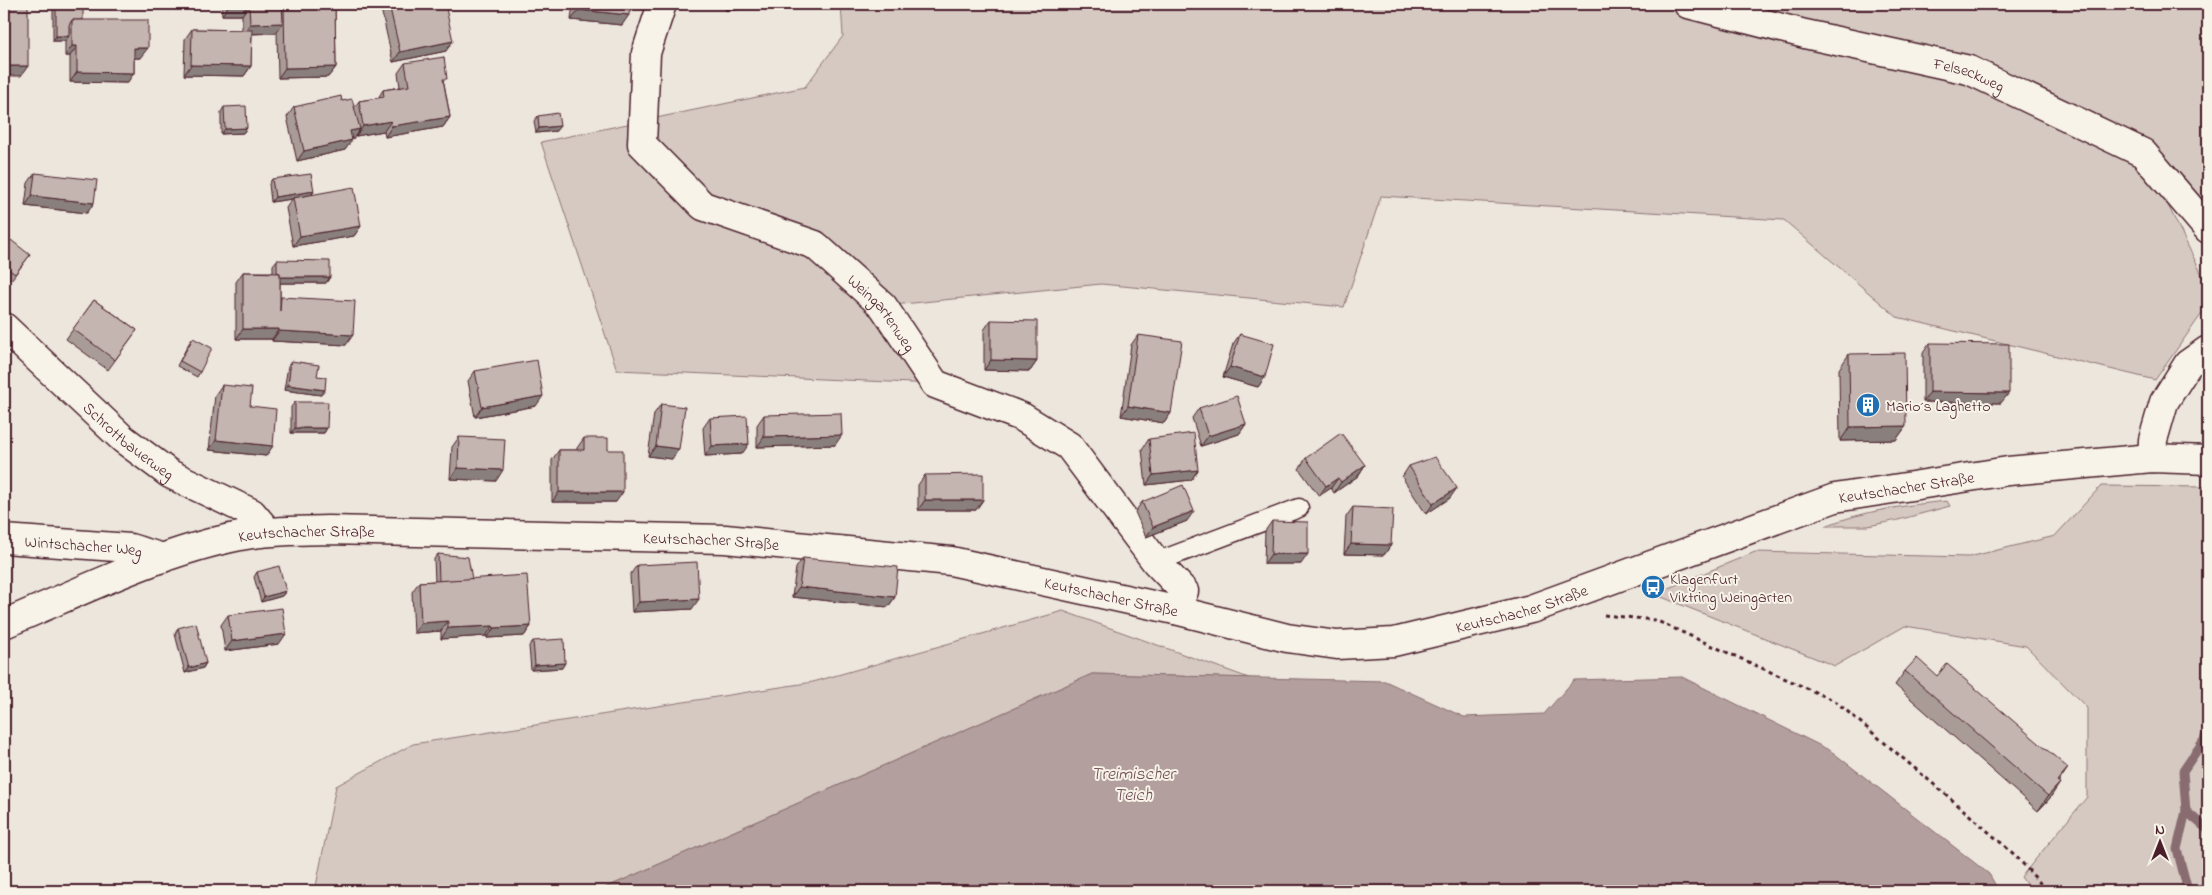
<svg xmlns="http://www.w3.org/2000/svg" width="2212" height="895" font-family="'Indie Flower',sans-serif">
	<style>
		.green { fill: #d5c9c2; stroke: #907476 }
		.water { fill: #b39f9d; stroke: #896c6f }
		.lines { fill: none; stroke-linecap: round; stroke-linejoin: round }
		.stream { stroke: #896c6f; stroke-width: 9 }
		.lane-casing { stroke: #4a1f2b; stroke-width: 21 }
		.street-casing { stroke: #4a1f2b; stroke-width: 31 }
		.secondary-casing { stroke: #4a1f2b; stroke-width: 31 }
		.path { stroke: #4a1f2b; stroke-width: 3; stroke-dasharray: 4 4; stroke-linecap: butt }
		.lane { stroke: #f7f3e8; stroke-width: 18 }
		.street { stroke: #f7f3e8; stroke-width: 28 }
		.secondary { stroke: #f7f3e8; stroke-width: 28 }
		.wall { fill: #a99c97; stroke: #4a1f2b }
		.shaded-wall { fill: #897f7b; stroke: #4a1f2b }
		.building { fill: #c4b5b0; stroke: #4a1f2b }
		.labels { text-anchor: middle; stroke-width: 4; stroke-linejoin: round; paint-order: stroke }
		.street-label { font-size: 16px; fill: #4a1f2b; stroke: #f7f3e8 }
		.poi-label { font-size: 16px; fill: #4a1f2b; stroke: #f7f3e8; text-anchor: start }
		.water-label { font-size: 18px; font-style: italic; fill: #6f4c53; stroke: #f7f3e8 }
	</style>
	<rect width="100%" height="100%" fill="#ece6dd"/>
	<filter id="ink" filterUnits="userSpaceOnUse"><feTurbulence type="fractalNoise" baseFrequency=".02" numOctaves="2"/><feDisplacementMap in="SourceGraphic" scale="10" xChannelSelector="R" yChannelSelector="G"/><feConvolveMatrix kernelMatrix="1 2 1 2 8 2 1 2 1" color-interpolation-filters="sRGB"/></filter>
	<g filter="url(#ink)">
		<!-- green -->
		<g class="green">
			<path d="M841,4H2208V218L2143,154L2208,287V305L2155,380L1897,317L1784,220L1381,196L1344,307L1101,284L883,306L935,384L617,370L541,142L805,87L843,36Z"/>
			<path d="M2101,486L2208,487V891H2031L2021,877L2087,797V708L2026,646L1905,626L1835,666L1654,594L1755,552L1969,557L2055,536Z"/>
			<path d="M1947,501L1950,506L1898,520L1868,526H1825C1863,511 1906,505 1947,501Z"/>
			<path d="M1063,611L1249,678L1092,674L598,891H315L336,786L413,744L813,682Z"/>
		</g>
		<!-- water -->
		<path class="water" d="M1092,674L1385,681L1464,717L1544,714L1574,680L1682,677L1831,751L1989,874L1999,891H598Z"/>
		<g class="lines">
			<!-- stream -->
			<g class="stream">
				<path d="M2186,811L2208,830"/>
				<path d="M2183,891L2187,887L2177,849L2186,811L2183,771L2204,740L2208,728"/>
			</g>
			<!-- lane casing -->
			<g class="lane-casing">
				<path id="lane" d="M1156,562L1299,508"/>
			</g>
			<!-- street casing -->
			<g class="street-casing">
				<g id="street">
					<path id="s1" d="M662,4L646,53L642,144L703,206L815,245L883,306L935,384L1022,417L1069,446L1156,562L1184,591L1175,610"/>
					<path id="s2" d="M1688,4L1805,34L1969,70L2143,153L2208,229"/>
					<path id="s3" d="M4,327L123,439L170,474L252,513L268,532"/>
					<path d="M2152,458L2153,440L2164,402L2188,364L2208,350"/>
					<path id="s4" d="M4,539L130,548L163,558"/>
				</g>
			</g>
			<!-- secondary casing -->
			<g class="secondary-casing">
				<g id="secondary">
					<path id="s5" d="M4,624C80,592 159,552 240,536C269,530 299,531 328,530L725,539L951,561L1175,610L1287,638L1337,645L1394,642L1531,609L1835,498L2008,471L2152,458L2208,460"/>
				</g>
			</g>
			<!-- path -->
			<path class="path" d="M1604,615L1655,620L1835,701L1950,798L2016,856L2047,891"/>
			<!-- lane -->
			<use href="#lane" class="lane"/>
			<!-- street -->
			<use href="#street" class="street"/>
			<!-- secondary -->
			<use href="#secondary" class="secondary"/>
		</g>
		<!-- wall -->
		<g class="wall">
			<path d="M56,4L83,20L140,58H134V73L127,83L70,82V56H65V41H53V9Z"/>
			<path d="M221,4H335L336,67L328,77L278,78L277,31L276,33L252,34L251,66L244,76L184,75L185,39L192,29L242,30V15H222Z"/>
			<path d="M380,4H445L446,51L393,62Z"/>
			<path d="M573,4H630L622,25L571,20Z"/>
			<path d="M725,4H788L785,8L725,10Z"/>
			<path d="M405,63L444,83L450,117L443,127L385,137L384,131L356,136V134L352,139L345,150L297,161L287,117L294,107L342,101L354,108L359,101L378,98L383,90L400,87L398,73Z"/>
			<path d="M224,107L247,128L243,133L221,134V112Z"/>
			<path d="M538,116L556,131L536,133L534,121Z"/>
			<path d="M35,173L94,203L87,213L25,206L28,183Z"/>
			<path d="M272,179L314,191L312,195L361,226L354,236L293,246L286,208L292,199L271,202L269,184Z"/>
			<path d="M4,250L30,255L11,280L4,274Z"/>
			<path d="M277,260L330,277L326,283H280V299L281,297L346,345L272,341V339H236V282L243,272H273V265Z"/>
			<path d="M94,300L137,330L108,370L66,339Z"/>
			<path d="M991,320L1037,361L1030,371L984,370V330Z"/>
			<path d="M1240,334L1265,377L1258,387L1223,377L1233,344Z"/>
			<path d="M1138,335L1171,413L1164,423L1121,416L1131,345Z"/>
			<path d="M193,338L200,372L197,377L177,366L189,343Z"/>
			<path d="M1930,343L2001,403L1923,402V353Z"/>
			<path d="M1849,354L1906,426L1896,440L1840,441L1839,369Z"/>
			<path d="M291,361L317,376L325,390L321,395L284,390L288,366Z"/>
			<path d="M475,371L536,406L475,417L468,381Z"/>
			<path d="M222,385L266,456L209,450L215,395Z"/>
			<path d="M295,402L327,428L324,433H291V407Z"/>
			<path d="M661,404L672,459L648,456L654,414Z"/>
			<path d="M1199,408L1246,424L1239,434L1201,446L1192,418Z"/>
			<path d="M764,415L835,445L757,447V425Z"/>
			<path d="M710,418L742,454L705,456L703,428Z"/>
			<path d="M459,437L496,481L450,479L452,447Z"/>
			<path d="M584,438L608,450L616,502H552V460L559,450H577V448Z"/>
			<path d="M1149,439L1198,470L1191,480L1146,485L1142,449Z"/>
			<path d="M1306,458L1365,465L1358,476L1334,493L1331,488L1319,496L1299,469Z"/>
			<path d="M1409,466L1450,498L1426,514L1402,477Z"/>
			<path d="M925,475L976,510H918V485Z"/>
			<path d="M1142,502L1187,521L1146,537L1135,512Z"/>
			<path d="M1353,507L1391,545L1384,555L1344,554L1346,517Z"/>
			<path d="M1272,521L1301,564H1264L1265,531Z"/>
			<path d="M438,554L472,579L531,626L524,636L487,638L486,636L441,639V631L414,633L412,592L419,582L435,581L434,559Z"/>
			<path d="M803,558L895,597L888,607L792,597L796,568Z"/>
			<path d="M637,565L692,609L632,612L630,575Z"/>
			<path d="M257,572L286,591L282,596L261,602L254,577Z"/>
			<path d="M228,615L279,644L225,651L221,625Z"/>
			<path d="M178,628L206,663L203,668L185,673L175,634Z"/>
			<path d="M533,641L562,668L531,670L529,646Z"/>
			<path d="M1905,671L2058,782L2050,798L2038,811L1895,685Z"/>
		</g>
		<!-- shaded-wall -->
		<g class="shaded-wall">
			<path d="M730,4H788L785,8L725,10Z"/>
			<path d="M229,5H249L242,15H222Z"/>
			<path d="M579,10L629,15L622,25L571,20Z"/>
			<path d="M283,23L276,33L243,34L250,24Z"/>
			<path d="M56,36H69L65,41H53Z"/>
			<path d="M453,41L446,51L393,62L400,52Z"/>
			<path d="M72,46H77L70,56H65Z"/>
			<path d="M134,48H148L140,58H127Z"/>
			<path d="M191,65L251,66L244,76L184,75Z"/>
			<path d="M4,66H28L21,76H4Z"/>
			<path d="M336,67L328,77L278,78L285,68Z"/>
			<path d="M77,72L134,73L127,83L70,82Z"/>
			<path d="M450,117L443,127L385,137L392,126Z"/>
			<path d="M391,121L384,131L356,136L363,126Z"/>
			<path d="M560,126L556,131L536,133L539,128Z"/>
			<path d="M247,128L243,133L221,134L225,129Z"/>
			<path d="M360,129L353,139L343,141L350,131Z"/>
			<path d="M352,140L345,150L297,161L304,151Z"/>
			<path d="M314,191L310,196L293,198L292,199L271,202L275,197Z"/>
			<path d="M32,196L94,203L87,213L25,206Z"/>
			<path d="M361,226L354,236L293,246L300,236Z"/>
			<path d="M277,277H330L326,283H273Z"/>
			<path d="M243,329H279L272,339H236Z"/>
			<path d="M279,331L353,335L346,345L272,341Z"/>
			<path d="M991,360L1037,361L1030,371L984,370Z"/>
			<path d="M1230,367L1265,377L1258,387L1223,377Z"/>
			<path d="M288,385L325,390L321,395L284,390Z"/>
			<path d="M1930,392L2009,393L2001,403L1923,402Z"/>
			<path d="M543,396L536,406L475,417L482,407Z"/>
			<path d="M1128,406L1171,413L1164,423L1121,416Z"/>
			<path d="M1246,424L1239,434L1201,446L1208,436Z"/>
			<path d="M1906,426L1896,440L1840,441L1850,427Z"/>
			<path d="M295,428H327L324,433H291Z"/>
			<path d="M842,435L835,445L757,447L764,437Z"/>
			<path d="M216,440L273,446L266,456L209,450Z"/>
			<path d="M749,444L742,454L705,456L712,446Z"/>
			<path d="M656,446L679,449L672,459L648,456Z"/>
			<path d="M1365,465L1358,476L1334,493L1341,482Z"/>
			<path d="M458,468L503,470L496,481L450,479Z"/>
			<path d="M1198,470L1191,480L1146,485L1153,475Z"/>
			<path d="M1338,478L1331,488L1319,496L1326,486Z"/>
			<path d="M1457,488L1450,498L1426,514L1433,504Z"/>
			<path d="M559,492H623L616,502H552Z"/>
			<path d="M925,500H983L976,510H918Z"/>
			<path d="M1194,511L1187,521L1146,537L1153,527Z"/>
			<path d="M1351,544L1391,545L1384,555L1344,554Z"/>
			<path d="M1271,554H1308L1301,564H1264Z"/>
			<path d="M799,587L895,597L888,607L792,597Z"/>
			<path d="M286,591L282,596L261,602L264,597Z"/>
			<path d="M699,599L692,609L632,612L639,602Z"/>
			<path d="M448,621L441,631L414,633L421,623Z"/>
			<path d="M493,626L486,636L441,639L448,628Z"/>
			<path d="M531,626L524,636L487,638L494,628Z"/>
			<path d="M286,634L279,644L225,651L232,641Z"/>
			<path d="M206,663L203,668L185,673L189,668Z"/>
			<path d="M565,663L562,668L531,670L535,665Z"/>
			<path d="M2068,768L2058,783L2057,781Z"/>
			<path d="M2060,783L2050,798L2038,811L2048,796Z"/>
		</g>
		<!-- building -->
		<g class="building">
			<rect x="4" y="4" width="24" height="62"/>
			<path d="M56,4H83V20H72L69,25V36H56Z"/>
			<path d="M229,4H282L283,23L250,24L249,5H229Z"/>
			<path d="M284,4H335L336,67L285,68Z"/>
			<path d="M389,4H445L453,41L400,52Z"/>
			<path d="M579,4H630L629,15L579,10Z"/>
			<path d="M72,20H148V48H134V73L77,72V46H72Z"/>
			<path d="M192,29L252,30L251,66L191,65Z"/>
			<path d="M444,57L447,79H443L450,117L392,126L391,121L363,126L359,101L384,97L383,90L409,86L405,63Z"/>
			<path d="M341,96L342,101L352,99L360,129L350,131L352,140L304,151L294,107Z"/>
			<path d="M246,106L247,128L225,129L224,107Z"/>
			<path d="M558,113L560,126L539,128L538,116Z"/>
			<path d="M35,173L97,180L94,203L32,196Z"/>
			<path d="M311,174L314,191L275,197L272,179Z"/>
			<path d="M354,187L361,226L300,236L293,198Z"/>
			<path d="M11,240L30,255L15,274L4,266V250Z"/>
			<path d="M277,260L330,261V277H280V273L277,272Z"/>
			<path d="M243,272L280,273V311L281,297L355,301L353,335L279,331V329H243Z"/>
			<path d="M94,300L137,330L115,360L73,329Z"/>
			<path d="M991,320L1037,321V361L991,360Z"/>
			<path d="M1240,334L1274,344L1265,377L1230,367Z"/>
			<path d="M1138,335L1182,341L1171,413L1128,406Z"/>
			<path d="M193,338L212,348L200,372L180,361Z"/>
			<path d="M1930,343L2009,344V393L1930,392Z"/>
			<path d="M1905,353L1906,426L1850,427L1849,354Z"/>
			<path d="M537,360L543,396L482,407L475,371Z"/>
			<path d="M291,361L319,365L317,376L326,377L325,390L288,385Z"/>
			<path d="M222,385L252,388L250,406L276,409L273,446L216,440Z"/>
			<path d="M1237,396L1246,424L1208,436L1199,408Z"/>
			<path d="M295,402H328L327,428H295Z"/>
			<path d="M661,404L685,407L679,449L656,446Z"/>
			<path d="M841,413L842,435L764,437V415Z"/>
			<path d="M747,416L749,444L712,446L710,418Z"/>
			<path d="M1194,433L1198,470L1153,475L1149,439Z"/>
			<path d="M1341,433L1365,465L1341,482L1338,478L1326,486L1306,458Z"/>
			<path d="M459,437L505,439L503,470L458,468Z"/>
			<path d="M584,438H608V450H623V492H559V450H584Z"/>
			<path d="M1435,457L1457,488L1433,504L1409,466Z"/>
			<path d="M983,474V500H925V475Z"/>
			<path d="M1183,485L1194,511L1153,527L1142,502Z"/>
			<path d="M1353,507L1393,509L1391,545L1351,544Z"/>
			<path d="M1272,521L1308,522V554H1271Z"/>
			<path d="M438,554L468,557L472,579L439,581Z"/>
			<path d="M803,558L898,567L895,597L799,587Z"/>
			<path d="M697,562L699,599L639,602L637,565Z"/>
			<path d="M279,566L286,591L264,597L257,572Z"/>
			<path d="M527,575L531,626L494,628L493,626L448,628V621L421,623L419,582Z"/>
			<path d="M282,608L286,634L232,641L228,615Z"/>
			<path d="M196,623L206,663L189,668L178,628Z"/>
			<path d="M564,639L565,663L535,665L533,641Z"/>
			<path d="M1917,658L1937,676L1947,664L2068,768L2057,781L2060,783L2048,796L1905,671Z"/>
		</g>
	</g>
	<!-- icons -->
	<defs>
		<g id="building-disc" transform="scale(1.25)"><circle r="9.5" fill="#1f6fb2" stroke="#f7f3e8"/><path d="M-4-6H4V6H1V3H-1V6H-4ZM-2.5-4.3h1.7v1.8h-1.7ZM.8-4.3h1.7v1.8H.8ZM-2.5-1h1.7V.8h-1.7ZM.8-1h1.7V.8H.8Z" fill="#fff"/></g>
		<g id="bus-disc" transform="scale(1.25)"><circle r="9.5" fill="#1f6fb2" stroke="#f7f3e8"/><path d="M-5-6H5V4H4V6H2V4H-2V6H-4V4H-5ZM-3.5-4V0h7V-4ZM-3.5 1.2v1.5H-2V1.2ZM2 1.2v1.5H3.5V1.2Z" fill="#fff"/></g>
	</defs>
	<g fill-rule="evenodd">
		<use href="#building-disc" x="1868" y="405"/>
		<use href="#bus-disc" x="1653" y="587"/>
	</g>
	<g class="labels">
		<!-- street labels -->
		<g class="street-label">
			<text dy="6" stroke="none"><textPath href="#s2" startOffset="290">Felseckweg</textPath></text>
			<text dy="6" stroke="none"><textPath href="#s1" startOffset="444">Weingartenweg</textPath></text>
			<text dy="6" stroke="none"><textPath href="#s3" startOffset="169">Schrottbauerweg</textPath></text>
			<text dy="6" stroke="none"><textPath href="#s5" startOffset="1954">Keutschacher Straße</textPath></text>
			<text dy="6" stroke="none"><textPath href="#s5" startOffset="319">Keutschacher Straße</textPath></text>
			<text dy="6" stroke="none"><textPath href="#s5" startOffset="724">Keutschacher Straße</textPath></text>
			<text dy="6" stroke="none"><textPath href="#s4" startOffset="80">Wintschacher Weg</textPath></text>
			<text dy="6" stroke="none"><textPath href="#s5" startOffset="1129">Keutschacher Straße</textPath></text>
			<text dy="6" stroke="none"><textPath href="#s5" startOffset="1549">Keutschacher Straße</textPath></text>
		</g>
		<!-- poi labels -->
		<g class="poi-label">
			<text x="1886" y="411">Mario´s Laghetto</text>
			<text x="1670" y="584">Klagenfurt<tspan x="1670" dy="18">Viktring Weingarten</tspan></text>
		</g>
		<!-- water labels -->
		<g class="water-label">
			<text x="1133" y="779">Treimischer<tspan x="1133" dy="21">Teich</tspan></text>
		</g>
	</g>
	<!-- margin -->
	<rect width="2212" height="895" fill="none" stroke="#f7f3e8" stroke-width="20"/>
	<rect x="10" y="10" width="2192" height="875" fill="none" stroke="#4a1f2b" stroke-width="2" filter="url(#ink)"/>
	<!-- north arrow -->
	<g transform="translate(2160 842)" stroke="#f7f3e8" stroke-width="4" paint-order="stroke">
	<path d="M0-4L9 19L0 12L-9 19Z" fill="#4a1f2b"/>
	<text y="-8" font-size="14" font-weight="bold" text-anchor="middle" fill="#4a1f2b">N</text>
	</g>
</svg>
